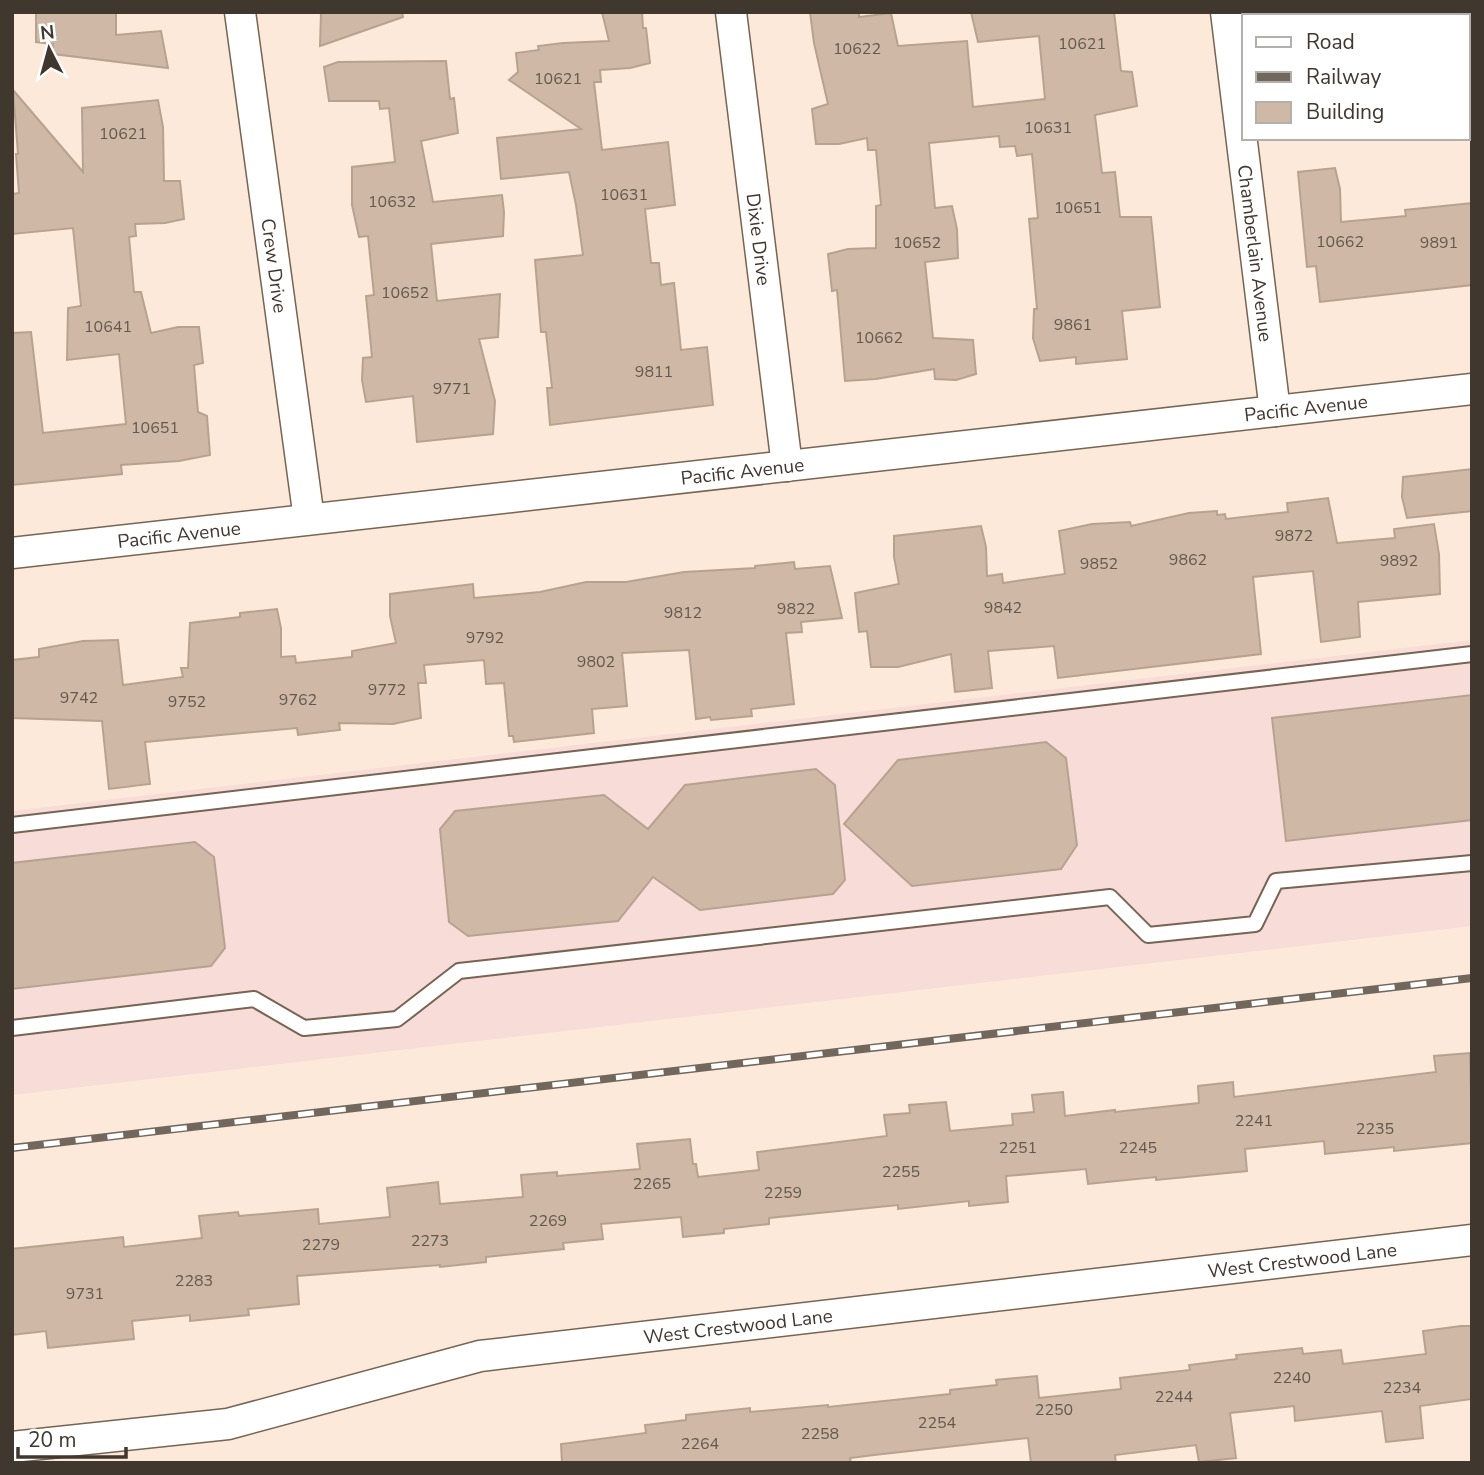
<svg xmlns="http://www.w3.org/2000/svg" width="1484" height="1475" font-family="'Nunito Sans',sans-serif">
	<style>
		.commercial { fill: #f7dcd8 }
		.building { fill: #cfb9a6; stroke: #b8a28f; stroke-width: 2 }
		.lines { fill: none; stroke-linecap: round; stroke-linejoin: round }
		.lane-casing { stroke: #786453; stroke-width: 18 }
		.street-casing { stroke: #786453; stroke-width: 33 }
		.lane { stroke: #fff; stroke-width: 14 }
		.street { stroke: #fff; stroke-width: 30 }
		.rail-casing { stroke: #72675d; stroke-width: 8 }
		.rail { stroke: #fff; stroke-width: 5; stroke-dasharray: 16; stroke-linecap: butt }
		.labels { text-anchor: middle; stroke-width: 5; stroke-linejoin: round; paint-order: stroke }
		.number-label { font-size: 16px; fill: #64584d }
		.street-label { font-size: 19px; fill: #40372f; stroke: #fff }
	</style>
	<rect width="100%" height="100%" fill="#fce9d9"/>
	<!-- commercial -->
	<path class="commercial" d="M1472,640V926L12,1095V811Z"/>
	<!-- building -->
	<g class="building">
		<path d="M36,12H116V35L161,31L168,68L53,54V44L36,42Z"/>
		<path d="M321,12H402L403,17L320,46Z"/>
		<path d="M602,12H642L643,28H646L650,63L630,68L600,70L601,82H594L602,150L668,142L675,205L645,209L651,263H659L661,285L674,283L681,350L707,347L713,405L550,425L547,388H552L546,332H541L535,260L583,255L576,205L569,172L501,179L497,138L581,129L509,80L518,72L516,53L539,50L538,46L563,43L609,41Z"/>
		<path d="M810,12H859V17L891,13L898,46L967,41L973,107L1045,99L1039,36L978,42L971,12H1114L1121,71L1132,72L1137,106L1095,115L1102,173L1115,172L1120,217H1151L1160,307L1122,311L1127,359L1076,364V357L1040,361L1033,338L1034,309H1037L1029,219L1038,218L1032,154L1017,156L1015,146L1000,147L999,136L929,143L935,208L952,206L957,229L958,258L925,262L933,338L973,340L976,374L956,380L935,379L934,369L876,379L845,381L837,290L832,291L828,254L848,249L876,248V206L881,205L876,150H868L867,138L839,144H816L812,109L828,104L814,43Z"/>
		<path d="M446,61L450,99L454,98L458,133L421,141L433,202L502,195L504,212L503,236L431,244L437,301L500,294L498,337L479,339L495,401L493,434L417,442L413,396L366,402L362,380L363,358L372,357L366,296L374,295L368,236L359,237L352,205V167L395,162L389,108L380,109L379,101H329L324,67L338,62Z"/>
		<path d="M13,90L83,172L82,108L158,100L163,127L164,181H180L184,219L165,223L135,224L136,236L129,237L134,292H141L151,333L178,327H199L203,363L194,365L198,412L207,416L210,455L179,461L121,465L122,474L12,485V333L31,332L43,433L126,424L119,354L67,360L68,308L81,306L73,228L12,234V194L19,193L16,154H18Z"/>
		<path d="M1335,168L1340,189L1341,222L1406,216L1405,210L1472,203V285L1320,302L1316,266L1307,267L1298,172Z"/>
		<path d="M1472,469V511L1407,518L1402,497L1403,477Z"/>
		<path d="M1328,498L1337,543L1395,538L1394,529L1434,524L1439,554L1440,594L1358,602L1360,637L1321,642L1313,571L1253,577L1261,654L1058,678L1054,646L988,651L992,688L955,692L951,654L898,667H871L867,631L859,632L855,593L899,584L894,557V536L981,526L986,547L987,576L1002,574L1003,583L1065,574L1059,531L1092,524L1130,522L1131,526L1189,513L1217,511V515L1225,514L1226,519L1288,512L1287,503Z"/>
		<path d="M794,562L795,569L830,566L842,618L801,622L802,632L786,633L794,704L751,709L752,716L711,720L710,717L696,719L689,650L622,653L627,706L592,709L594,733L514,742L513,736H509L504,683L486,684L484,660L424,665L426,683H418L421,718L393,724L339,723L340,730L298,735L297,728L145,742L150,784L109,789L102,721L12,718V660L39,657V649L83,641L118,640L123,685L183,677L181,668H188L190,623L240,617V613L277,609L281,628V657L295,656L296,663L352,657V651L396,643L390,616V594L473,584L474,598L540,592L586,582H626L684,572L755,568V566Z"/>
		<path d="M1472,695V820L1286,841L1272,718Z"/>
		<path d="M1046,742L1066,758L1077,845L1061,869L912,886L844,824L898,760Z"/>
		<path d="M816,769L835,785L845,880L833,894L700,910L653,877L618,921L468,936L449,922L440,829L455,811L604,795L648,829L685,785Z"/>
		<path d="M195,842L214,857L225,948L211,966L12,989V863Z"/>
		<path d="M1470,1053L1472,1143L1394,1151V1147L1325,1154L1324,1141L1245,1149L1247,1171L1156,1180V1177L1088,1184L1086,1169L1006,1176L1008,1202L969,1206V1201L898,1209V1205L769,1218V1224L724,1229V1233L683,1237L681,1217L601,1224L603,1239L563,1243L564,1249L486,1257V1262L440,1267V1265L297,1276L299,1304L248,1309L249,1315L190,1321V1315L132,1321L134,1339L48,1348L46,1331L12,1335V1249L123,1237L124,1247L202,1238L199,1216L238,1212L239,1216L318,1209L319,1224L390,1217L387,1188L438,1182L440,1204L523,1197L521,1175L557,1172V1176L640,1169L637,1144L690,1139L693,1164H696L698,1177L759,1170L757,1152L887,1136L884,1115L910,1113L909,1105L946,1102L950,1131L1013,1125L1012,1114L1034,1112L1032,1095L1063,1092L1065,1116L1115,1110V1112L1199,1103L1198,1086L1233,1082L1234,1097L1436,1072L1434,1056Z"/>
		<path d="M1461,1326H1472V1399L1420,1406L1423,1438L1386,1442L1382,1411L1295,1421L1294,1406L1230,1413L1236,1458L1199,1462L1196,1445L1115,1455L1116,1463H1031L1028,1438L874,1455L850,1458L851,1463H562L561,1444L646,1433L645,1425L686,1420V1415L750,1408V1412L828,1405V1407L950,1394V1390L997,1385L996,1380L1037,1376L1039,1398L1121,1389L1120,1378L1190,1370L1189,1365L1237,1359L1236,1355L1302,1348L1303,1354L1341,1350L1343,1364L1426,1354L1423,1331Z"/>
	</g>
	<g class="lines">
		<!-- lane casing -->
		<g class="lane-casing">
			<g id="lane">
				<path d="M12,825L1472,654"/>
				<path d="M12,1028L254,999L304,1028L397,1019L459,971L1110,897L1148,935L1255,924L1276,881L1472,863"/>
			</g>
		</g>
		<!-- street casing -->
		<g class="street-casing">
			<g id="street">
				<path id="s1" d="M240,12L309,519"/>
				<path id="s2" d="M731,12L787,466"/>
				<path id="s3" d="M1226,12L1275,411"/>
				<path id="s4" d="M12,553L1472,389"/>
				<path id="s5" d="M12,1447L228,1424L480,1356L1472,1240"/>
			</g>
		</g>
		<!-- lane -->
		<use href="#lane" class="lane"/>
		<!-- street -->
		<use href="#street" class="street"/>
		<!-- rail casing -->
		<g class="rail-casing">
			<path id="rail" d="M12,1148L1472,978"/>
		</g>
		<!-- rail -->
		<use href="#rail" class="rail"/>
	</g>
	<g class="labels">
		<!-- number labels -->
		<g class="number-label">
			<text x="1082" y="49">10621</text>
			<text x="857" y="54">10622</text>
			<text x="558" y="84">10621</text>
			<text x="1048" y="133">10631</text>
			<text x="123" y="139">10621</text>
			<text x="624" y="200">10631</text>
			<text x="392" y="207">10632</text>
			<text x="1078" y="213">10651</text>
			<text x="1340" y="247">10662</text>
			<text x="917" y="248">10652</text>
			<text x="1439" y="248">9891</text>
			<text x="405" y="298">10652</text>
			<text x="1073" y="330">9861</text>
			<text x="108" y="332">10641</text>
			<text x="879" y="343">10662</text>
			<text x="654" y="377">9811</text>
			<text x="452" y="394">9771</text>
			<text x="155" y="433">10651</text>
			<text x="1294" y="541">9872</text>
			<text x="1188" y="565">9862</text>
			<text x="1399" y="566">9892</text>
			<text x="1099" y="569">9852</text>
			<text x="1003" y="613">9842</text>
			<text x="796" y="614">9822</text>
			<text x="683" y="618">9812</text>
			<text x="485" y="643">9792</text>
			<text x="596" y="667">9802</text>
			<text x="387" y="695">9772</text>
			<text x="79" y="703">9742</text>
			<text x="298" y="705">9762</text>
			<text x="187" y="707">9752</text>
			<text x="1254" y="1126">2241</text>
			<text x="1375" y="1134">2235</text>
			<text x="1018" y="1153">2251</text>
			<text x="1138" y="1153">2245</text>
			<text x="901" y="1177">2255</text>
			<text x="652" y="1189">2265</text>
			<text x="783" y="1198">2259</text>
			<text x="548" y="1226">2269</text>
			<text x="430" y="1246">2273</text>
			<text x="321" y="1250">2279</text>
			<text x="194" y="1286">2283</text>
			<text x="85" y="1299">9731</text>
			<text x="1292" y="1383">2240</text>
			<text x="1402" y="1393">2234</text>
			<text x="1174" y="1402">2244</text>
			<text x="1054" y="1415">2250</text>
			<text x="937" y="1428">2254</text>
			<text x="820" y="1439">2258</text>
			<text x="700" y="1449">2264</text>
		</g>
		<!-- street labels -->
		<g class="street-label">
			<text dy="7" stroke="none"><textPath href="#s2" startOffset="229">Dixie Drive</textPath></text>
			<text dy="7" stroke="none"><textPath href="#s3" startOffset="243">Chamberlain Avenue</textPath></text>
			<text dy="7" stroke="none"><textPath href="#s1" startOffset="256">Crew Drive</textPath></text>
			<text dy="7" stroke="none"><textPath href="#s4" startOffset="1302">Pacific Avenue</textPath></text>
			<text dy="7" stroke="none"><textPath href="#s4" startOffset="735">Pacific Avenue</textPath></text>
			<text dy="7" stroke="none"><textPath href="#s4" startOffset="168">Pacific Avenue</textPath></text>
			<text dy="7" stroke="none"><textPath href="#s5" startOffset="1306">West Crestwood Lane</textPath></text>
			<text dy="7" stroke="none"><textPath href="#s5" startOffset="738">West Crestwood Lane</textPath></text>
		</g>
	</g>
	<!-- border -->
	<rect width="1484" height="1475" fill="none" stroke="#40372f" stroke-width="28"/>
	<!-- legend -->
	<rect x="1242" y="14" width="228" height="126" fill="#ffffff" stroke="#b3afac" stroke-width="2"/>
	<rect x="1256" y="37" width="35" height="10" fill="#ffffff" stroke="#b3afac" stroke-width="2"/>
	<text x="1306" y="49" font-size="21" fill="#40372f">Road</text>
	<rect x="1256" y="72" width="35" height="10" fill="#72675d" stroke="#b3afac" stroke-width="2"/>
	<text x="1306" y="84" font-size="21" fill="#40372f">Railway</text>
	<rect x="1256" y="102" width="35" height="21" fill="#cfb9a6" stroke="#b3afac" stroke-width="2"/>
	<text x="1306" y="119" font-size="21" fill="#40372f">Building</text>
	<!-- north arrow -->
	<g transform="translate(49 49) rotate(354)" stroke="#ffffff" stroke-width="5" paint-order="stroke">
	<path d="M0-5L12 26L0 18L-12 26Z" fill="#40372f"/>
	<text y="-10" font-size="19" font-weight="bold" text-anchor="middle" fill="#40372f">N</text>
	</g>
	<!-- scale -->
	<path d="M18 1447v10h108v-10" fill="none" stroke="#40372f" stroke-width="3.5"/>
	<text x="28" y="1447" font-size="21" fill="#40372f" stroke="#ffffff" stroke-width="5" paint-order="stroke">20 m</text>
</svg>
